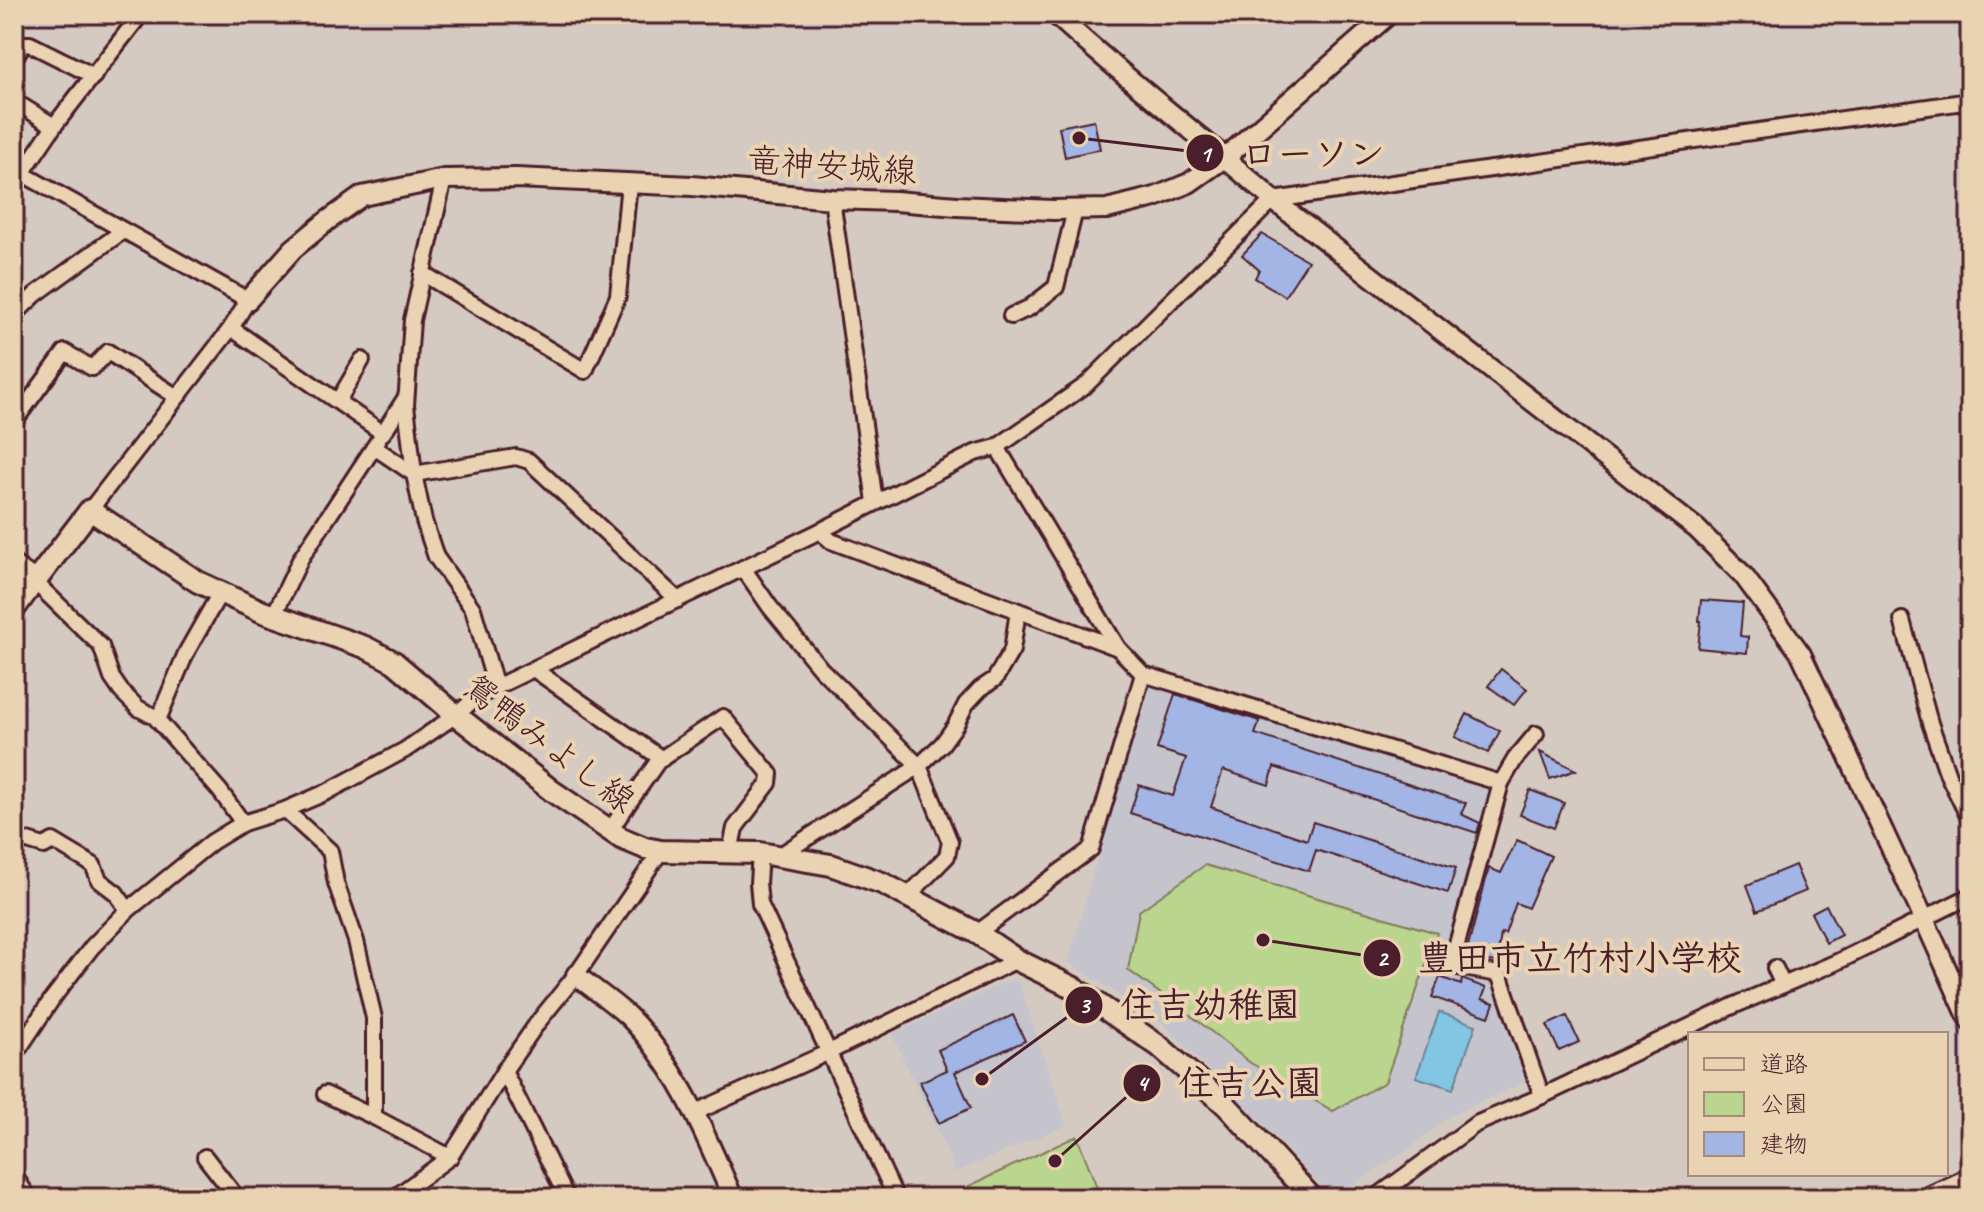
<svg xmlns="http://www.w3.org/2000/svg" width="1984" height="1212" font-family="Caveat,'Klee One',sans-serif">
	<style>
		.built { fill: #c5c4cc }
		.green { fill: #bad58d; stroke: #827a5c; stroke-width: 2 }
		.water { fill: #82c6e3; stroke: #6c8399; stroke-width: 2 }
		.building { fill: #a3b5e4; stroke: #4a1f2b; stroke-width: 2 }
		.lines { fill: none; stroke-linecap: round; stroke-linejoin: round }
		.minor-casing { stroke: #4a1f2b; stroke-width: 20 }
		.tertiary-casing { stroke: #4a1f2b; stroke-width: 24 }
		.secondary-casing { stroke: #4a1f2b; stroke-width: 26 }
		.primary-casing { stroke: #4a1f2b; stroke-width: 28 }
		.minor { stroke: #e9d3b2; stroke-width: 14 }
		.tertiary { stroke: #e9d3b2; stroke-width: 18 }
		.secondary { stroke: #e9d3b2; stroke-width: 20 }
		.primary { stroke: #e9d3b2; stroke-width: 22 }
		.labels { text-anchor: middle; stroke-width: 8; stroke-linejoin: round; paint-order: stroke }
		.street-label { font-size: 34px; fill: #4a1f2b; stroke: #e9d3b2 }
		.leader { fill: none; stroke: #4a1f2b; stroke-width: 3 }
		.callout-dot { fill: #4a1f2b; stroke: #e9d3b2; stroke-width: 3 }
		.mark-label { font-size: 24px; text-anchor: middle; font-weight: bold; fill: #fff }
		.callout-label { font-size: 36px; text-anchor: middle; font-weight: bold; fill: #4a1f2b; stroke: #e9d3b2; stroke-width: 8; stroke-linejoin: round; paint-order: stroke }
	</style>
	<rect width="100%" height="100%" fill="#d4cac1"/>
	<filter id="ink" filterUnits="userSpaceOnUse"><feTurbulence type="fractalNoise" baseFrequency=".0125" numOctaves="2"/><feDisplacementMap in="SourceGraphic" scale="16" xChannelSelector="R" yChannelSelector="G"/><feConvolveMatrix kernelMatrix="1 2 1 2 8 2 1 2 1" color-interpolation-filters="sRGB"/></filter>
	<g filter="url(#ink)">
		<!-- built -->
		<g class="built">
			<path d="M1147,682L1492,789L1460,918L1442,970L1490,979L1498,986L1529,1080L1450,1116L1412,1147L1332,1198L1261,1122L1162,1023L1068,962Z"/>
			<path d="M1012,979L1019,983L1067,1125L956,1172L892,1034Z"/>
		</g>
		<!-- green -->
		<g class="green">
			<path d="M1205,865L1437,933L1385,1082L1333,1111L1249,1062L1198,1021L1128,970L1139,911Z"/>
			<path d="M1077,1136L1101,1198H975L969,1186Z"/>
		</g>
		<!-- water -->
		<path class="water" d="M1439,1012L1476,1025L1453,1089L1416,1077Z"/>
		<!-- building -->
		<g class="building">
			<path d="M1094,120L1100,149L1065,157L1059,127Z"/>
			<path d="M1262,234L1308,261L1285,296L1255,278L1259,270L1242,255Z"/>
			<path d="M1701,600L1743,603L1740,636L1748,637L1747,653L1698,648L1701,621H1699Z"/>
			<path d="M1501,669L1527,689L1514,705L1488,686Z"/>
			<path d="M1175,694L1260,721L1255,734L1466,803L1461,814L1480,823L1477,833L1274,767L1269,785L1223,770L1211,807L1307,840L1313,822L1456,868L1448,893L1316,850L1309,871L1130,813L1139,785L1173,796L1186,758L1157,749Z"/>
			<path d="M1467,714L1500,731L1488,753L1455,737Z"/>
			<path d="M1540,752L1576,770L1550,779Z"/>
			<path d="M1530,790L1564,803L1554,828L1520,815Z"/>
			<path d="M1517,840L1551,856L1528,908L1516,903L1505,934L1501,933L1497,962L1465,958L1489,868L1501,873Z"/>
			<path d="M1795,865L1806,891L1757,911L1747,885Z"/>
			<path d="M1826,905L1841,935L1826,943L1811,913Z"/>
			<path d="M1440,977L1461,985L1462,979L1486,988L1482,999L1494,1003L1489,1017L1432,997Z"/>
			<path d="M1013,1015L1025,1041L955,1072L971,1108L939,1123L920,1082L947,1070L938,1050Z"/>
			<path d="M1567,1016L1579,1042L1559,1051L1547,1025Z"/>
		</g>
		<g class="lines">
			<!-- minor casing -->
			<g class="minor-casing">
				<g id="minor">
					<path d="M14,59L23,44H30L94,76"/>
					<path d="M14,101L54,126"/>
					<path d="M14,169L248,300L231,328L90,510"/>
					<path d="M444,179L412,320L406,405L414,474L424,521L436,557L473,609L496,687"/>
					<path d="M14,185L54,126L141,14"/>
					<path d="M832,199L875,502"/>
					<path d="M422,273L585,371L618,296L629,183"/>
					<path d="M14,315L36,294L123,231"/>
					<path d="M1011,316L1029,308L1056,287L1075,210"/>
					<path d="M231,328L383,433L406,397"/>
					<path d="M338,401L362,360"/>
					<path d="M14,422L65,352L92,368L108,352L177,397"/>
					<path d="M374,447L414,474L516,457L529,461L678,600"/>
					<path d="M997,447L1118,648L1143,674L1501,783"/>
					<path d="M820,531L831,541L1118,648"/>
					<path d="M743,568L770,607L821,669L919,766L950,842L947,856L907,897"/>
					<path d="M35,582L101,646L112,678L121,691L138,708L155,717L220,791L243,823"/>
					<path d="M274,615L301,558L378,441"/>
					<path d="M1902,620L1930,723L1948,775L1970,820"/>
					<path d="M535,670L662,759"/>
					<path d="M158,720L186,653L220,593"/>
					<path d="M1536,734L1515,759L1501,783L1451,966L1499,974L1542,1096"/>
					<path d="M285,810L330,851L336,883L356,941L374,1018V1117"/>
					<path d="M610,830L658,761L723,717L770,774L769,783L735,828L730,852"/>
					<path d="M14,837L44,846L53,841L93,865L99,880L116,893L128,910"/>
					<path d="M760,853L758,883L760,904L896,1198"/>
					<path d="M779,856L919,766L942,744L955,726L966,704L980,689L995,679L1012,650L1018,611"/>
					<path d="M977,933L1091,849L1143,674"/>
					<path d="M1775,968L1783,985"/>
					<path d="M14,1056L52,999L92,947L128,910L212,842L243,823L285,810L327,792L405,750L456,715L476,698L496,687L820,531L975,453L997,447L1086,385L1273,200L1970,101"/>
					<path d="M504,1071L567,1198"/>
					<path d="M325,1094L374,1117L450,1157"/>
					<path d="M696,1112L829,1052L1017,960"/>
					<path d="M205,1157L237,1198"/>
					<path d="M14,1175L29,1198"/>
					<path d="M394,1198L450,1157L504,1071L538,1022L576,975L661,851"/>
					<path d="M1375,1198L1476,1124L1542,1096L1733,1006L1835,963L1970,896"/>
				</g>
			</g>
			<!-- tertiary casing -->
			<g class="tertiary-casing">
				<g id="tertiary">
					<path d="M1055,14C1125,79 1202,136 1273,200L1697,529L1743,575L1801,654L1924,919L1970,1021"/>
					<path d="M248,300L293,249L327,221L362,196L444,179L516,178L692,186L832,199L895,201L957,206L1053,210L1107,209L1155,197L1189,183L1226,157L1389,14"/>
					<path d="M14,611L35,582"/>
					<path d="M576,975C593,989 613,1002 629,1017C679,1068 705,1134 733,1198"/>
				</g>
			</g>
			<!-- secondary casing -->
			<g class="secondary-casing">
				<path id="secondary" d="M14,567L35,582L90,510L198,582L263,612L365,647L394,662L456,715L552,791L621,838L645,848L661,851L760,853L831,865L882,883L977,933L1017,960L1076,989L1159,1046L1226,1105L1312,1198"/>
			</g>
			<!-- primary casing -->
			<g class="primary-casing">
				<path id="primary" d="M1931,1198L1970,1180"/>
			</g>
			<!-- minor -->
			<use href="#minor" class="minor"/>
			<!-- tertiary -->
			<use href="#tertiary" class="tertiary"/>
			<!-- secondary -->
			<use href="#secondary" class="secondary"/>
			<!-- primary -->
			<use href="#primary" class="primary"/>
		</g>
	</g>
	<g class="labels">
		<!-- street labels -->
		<g class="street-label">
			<text transform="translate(832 165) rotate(4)" y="12">竜神安城線</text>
			<text transform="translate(550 743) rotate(37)" y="12">鴛鴨みよし線</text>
		</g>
	</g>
	<!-- callouts -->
	<path class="leader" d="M1079 138L1205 153M1263 940L1382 958M982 1079L1084 1005M1055 1161L1142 1083"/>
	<g class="callout-dot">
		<circle cx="1079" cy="138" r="8"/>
		<circle cx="1263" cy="940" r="8"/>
		<circle cx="982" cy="1079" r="8"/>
		<circle cx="1055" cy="1161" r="8"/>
		<circle cx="1205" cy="153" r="20"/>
		<circle cx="1382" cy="958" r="20"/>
		<circle cx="1084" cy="1005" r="20"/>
		<circle cx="1142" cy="1083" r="20"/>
	</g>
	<g class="mark-label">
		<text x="1205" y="162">1</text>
		<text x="1382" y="966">2</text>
		<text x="1084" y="1013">3</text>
		<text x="1142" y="1091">4</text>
	</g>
	<g class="callout-label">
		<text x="1313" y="166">ローソン</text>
		<text x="1580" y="970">豊田市立竹村小学校</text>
		<text x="1210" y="1017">住吉幼稚園</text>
		<text x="1250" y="1095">住吉公園</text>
	</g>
	<!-- margin -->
	<rect width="1984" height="1212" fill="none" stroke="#e9d3b2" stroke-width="48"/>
	<rect x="24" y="24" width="1936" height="1164" fill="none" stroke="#4a1f2b" stroke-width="3" filter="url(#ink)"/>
	<!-- legend -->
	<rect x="1688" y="1032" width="260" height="144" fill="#e9d3b2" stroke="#a98b7c" stroke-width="2"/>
	<rect x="1704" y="1058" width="40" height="12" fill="#e9d3b2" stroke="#a98b7c" stroke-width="2"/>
	<text x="1760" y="1072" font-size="24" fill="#4a1f2b">道路</text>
	<rect x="1704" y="1092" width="40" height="24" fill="#bad58d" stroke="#a98b7c" stroke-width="2"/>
	<text x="1760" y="1112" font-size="24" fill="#4a1f2b">公園</text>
	<rect x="1704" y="1132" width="40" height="24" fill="#a3b5e4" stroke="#a98b7c" stroke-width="2"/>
	<text x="1760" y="1152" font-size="24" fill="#4a1f2b">建物</text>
</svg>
